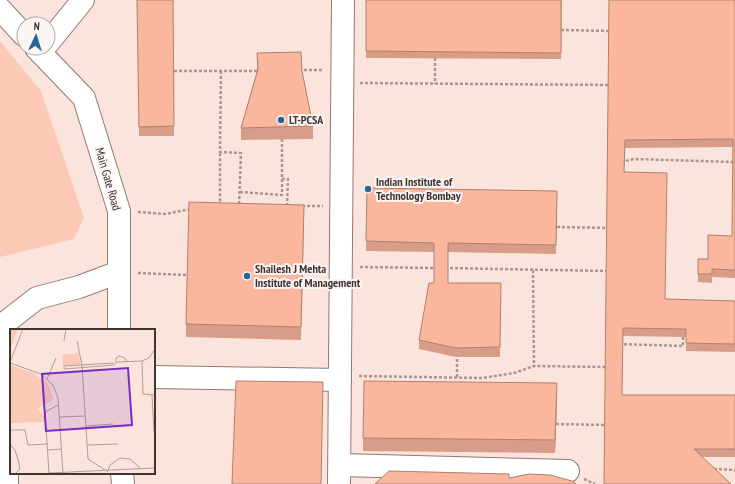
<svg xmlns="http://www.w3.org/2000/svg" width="735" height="484" font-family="'PT Sans Narrow',sans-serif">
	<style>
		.green { fill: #fcc9b7 }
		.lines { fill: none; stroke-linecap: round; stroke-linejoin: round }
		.minor-casing { stroke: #937a70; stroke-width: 24 }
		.path { stroke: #a99791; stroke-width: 2.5; stroke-dasharray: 3 2; stroke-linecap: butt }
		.minor { stroke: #fff; stroke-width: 22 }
		.wall { fill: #d89d88 }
		.shaded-wall { fill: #b0806f }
		.building { fill: #fbb79e; stroke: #b0806f }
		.poi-dot { fill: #27669d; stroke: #fbf5f3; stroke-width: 1.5 }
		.labels { text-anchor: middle; stroke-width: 4; stroke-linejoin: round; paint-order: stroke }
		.poi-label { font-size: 12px; font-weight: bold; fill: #403531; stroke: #fbf5f3; text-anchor: start }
		.street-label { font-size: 12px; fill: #403531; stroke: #fbf5f3 }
		.inset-road { fill: none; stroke: #b09e98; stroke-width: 1 }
		.view { fill: #7b2cbf; fill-opacity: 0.15; stroke: #7b2cbf; stroke-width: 2 }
		.inset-edge { fill: none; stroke: #403531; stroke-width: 2 }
	</style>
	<rect width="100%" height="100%" fill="#fbe4dc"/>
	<!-- green -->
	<path class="green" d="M0,41L41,91L84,218L74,239L0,257Z"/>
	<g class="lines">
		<!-- minor casing -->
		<g class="minor-casing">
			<g id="minor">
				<path d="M0,9L24,35"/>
				<path d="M48,43L83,0"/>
				<path d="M36,48L84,98L119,211V330"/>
				<path d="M154,377L340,380"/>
				<path d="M340,465L568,471"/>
				<path d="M122,473L123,484"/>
				<path d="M7,484L6,322L37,298L79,287L119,272"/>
				<path d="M339,484L343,0"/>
			</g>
		</g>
		<!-- path -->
		<g class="path">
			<path d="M561,30L612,31"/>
			<path d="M435,58V84"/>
			<path d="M299,70H324"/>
			<path d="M174,71H260"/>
			<path d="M221,71L220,152L241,153L239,206"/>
			<path d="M360,83L611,85"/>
			<path d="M621,162L634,159L733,162"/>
			<path d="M282,179H288L287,205H289"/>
			<path d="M240,192L282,195V139"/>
			<path d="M217,204L220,203V152"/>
			<path d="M302,206H323"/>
			<path d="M138,212L165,214L191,209"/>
			<path d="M557,227L610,228"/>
			<path d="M360,267L436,268"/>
			<path d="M445,268L608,271"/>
			<path d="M533,270L534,366"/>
			<path d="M138,273L187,275"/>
			<path d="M619,344L683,346V335"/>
			<path d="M457,354V377"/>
			<path d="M359,376L482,378L514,373L534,366L608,367"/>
			<path d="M556,424L607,425"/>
			<path d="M714,469L735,470"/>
			<path d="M584,479L595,484"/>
		</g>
		<!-- minor -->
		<use href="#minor" class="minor"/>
	</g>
	<!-- wall -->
	<g class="wall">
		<path d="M137,0H173L174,136H139Z"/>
		<path d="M366,0H562L561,59L366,58Z"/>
		<path d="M609,0H735V278L712,277V283L698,282V259H708L732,236L733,147L625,148L624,172L665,299L735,301V352L686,351V337L623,336L622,395H735V457H703L604,484Z"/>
		<path d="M257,53L302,71L313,126V139L241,140V128L257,71Z"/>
		<path d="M367,188L557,191L556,254L448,252V283H501L500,357H456L419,349V340L434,283V252L366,251Z"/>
		<path d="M304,218L301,340L186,337V324Z"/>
		<path d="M557,396L555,453L363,451V438Z"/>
	</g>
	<!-- shaded-wall -->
	<path class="shaded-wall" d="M557,383V396L555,453V440Z"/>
	<!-- building -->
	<g class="building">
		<path d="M137,0H173L174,126L139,127Z"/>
		<path d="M366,0H561V53L366,51Z"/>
		<path d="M609,0H735V270L712,269V274H698V259H708V235L732,236L733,139L625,140L624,172L667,173L665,299L735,301V344L686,343V329L623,328L622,395H735V449H694L731,484H604Z"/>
		<path d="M301,52L302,71L313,126L241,128L258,69L257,53Z"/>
		<path d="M367,188L557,191L556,245L448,243V283H501L500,347L456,348L419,340L429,283H434V243L366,241Z"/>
		<path d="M189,202L304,205L301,327L186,324Z"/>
		<path d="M236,381L323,382L321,484H232Z"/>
		<path d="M364,381L557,383L555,440L363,438Z"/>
		<path d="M389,471L509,474V478L529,474L550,475L572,481L576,484H375Z"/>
	</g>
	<!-- markers -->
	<g class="poi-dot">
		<circle cx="281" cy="120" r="4"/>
		<circle cx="368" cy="189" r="4"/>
		<circle cx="247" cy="276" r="4"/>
	</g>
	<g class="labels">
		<!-- poi labels -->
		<g class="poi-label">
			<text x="289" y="124">LT-PCSA</text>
			<text x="376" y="186">Indian Institute of<tspan x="376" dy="14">Technology Bombay</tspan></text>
			<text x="255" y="273">Shailesh J Mehta<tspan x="255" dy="14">Institute of Management</tspan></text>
		</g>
		<!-- street labels -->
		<g class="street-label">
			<text transform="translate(108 179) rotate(74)" y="4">Main Gate Road</text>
		</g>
	</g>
	<!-- overview -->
	<g transform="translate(10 329)">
		<rect width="145" height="145" fill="#fbe4dc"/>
		<path d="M0,0H8L0,21ZM69,24L70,36L53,37L52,26ZM0,36L25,45L38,55L44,70L28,79L34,87V93L0,94Z" fill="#fcc9b7"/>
		<path class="inset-road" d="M54,12L56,0M67,12L72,36L78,130L98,143M132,32L133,65L145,66M0,33L13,0M106,33V29L109,27L115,29L117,33M107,33L132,32L139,29L145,20M0,34L31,45L43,56L48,69L53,145M54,40L104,36L107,33M54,40V37L104,34M37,50L46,29M142,66L144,103M49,88L75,87M76,97L103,95M0,101H15L18,116L38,115M0,115L5,121L9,134L10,140L5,145M77,116L108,115M38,121L52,120M98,141L100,136L110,129L120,130L131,140M39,144L145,139M39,144L35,83L48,76"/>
		<path class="view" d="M118,39L122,96L36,102L32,45Z"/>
		<rect width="145" height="145" class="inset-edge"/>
	</g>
	<!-- north arrow -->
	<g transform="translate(36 36) rotate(4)"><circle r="19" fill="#fbf5f3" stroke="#b0a8a5"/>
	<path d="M0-3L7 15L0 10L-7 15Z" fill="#27669d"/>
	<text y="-6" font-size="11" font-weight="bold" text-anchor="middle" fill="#403531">N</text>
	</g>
</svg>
